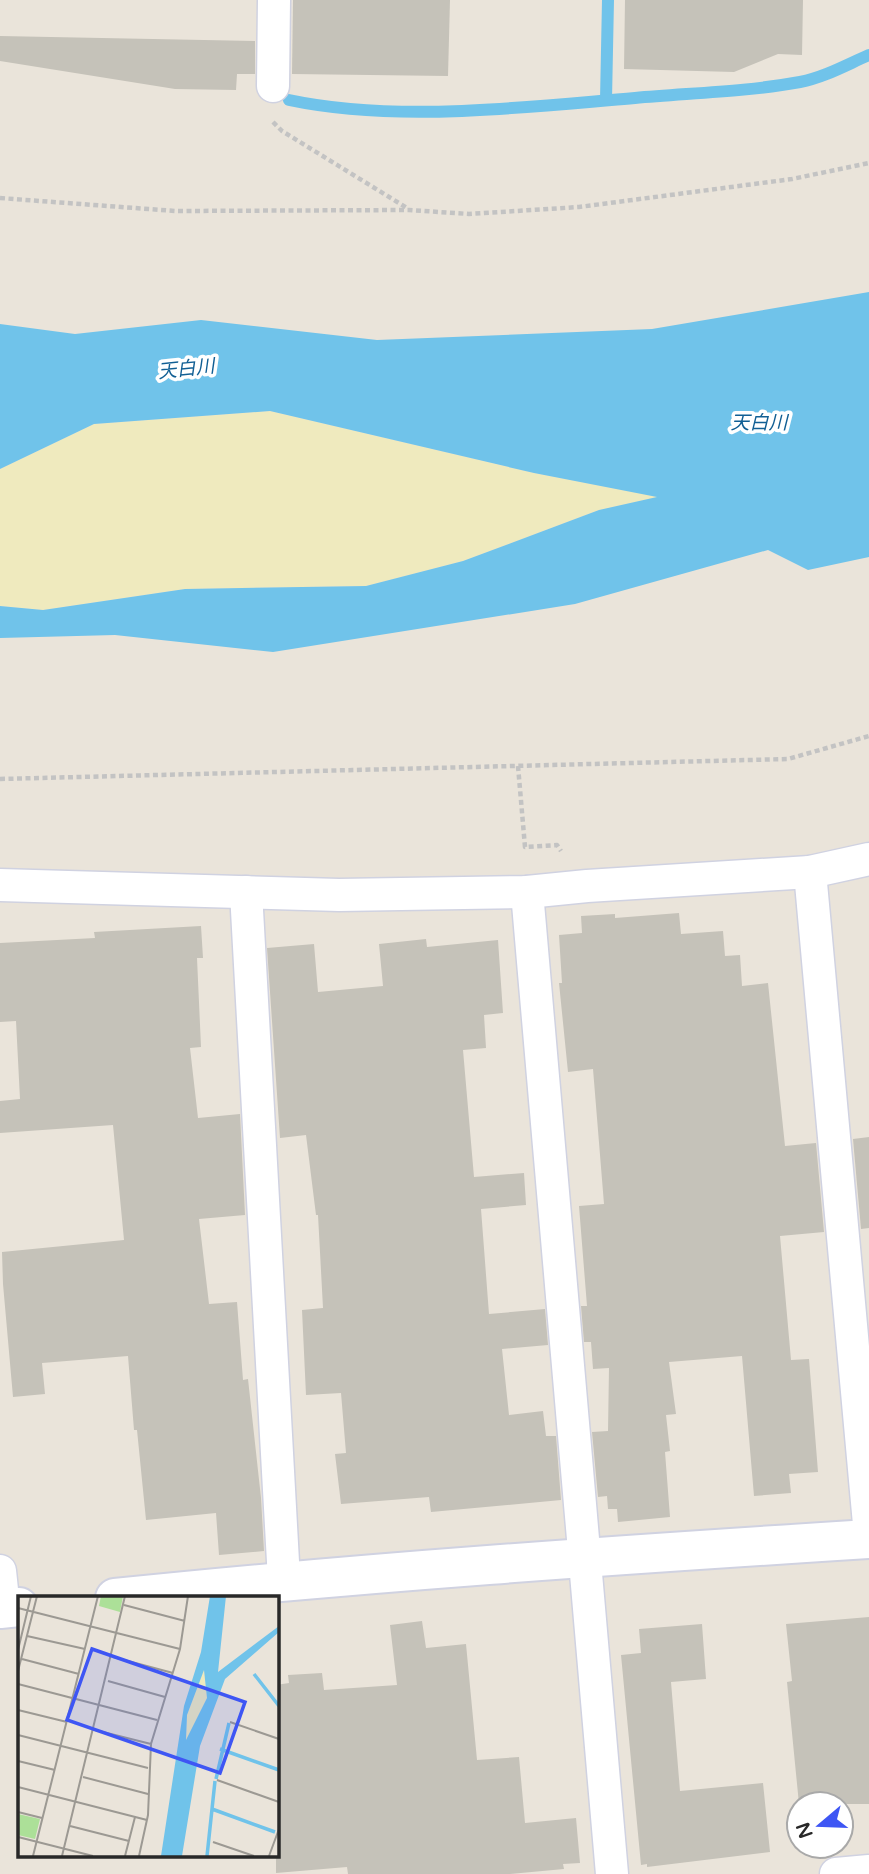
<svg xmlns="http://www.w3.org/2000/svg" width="869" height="1874" font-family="'Varela Round','Noto Sans JP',sans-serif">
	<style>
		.sand { fill: #efeabe }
		.water { fill: #70c3ea }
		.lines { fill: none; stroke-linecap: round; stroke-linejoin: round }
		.stream { stroke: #70c3ea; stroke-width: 12 }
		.building { fill: #c5c2b9 }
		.street-casing { stroke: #d0d2e1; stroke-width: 35 }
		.secondary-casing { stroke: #d0d2e1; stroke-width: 42 }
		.path { stroke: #c3c3c3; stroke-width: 4.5; stroke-dasharray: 5 3.5; stroke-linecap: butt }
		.street { stroke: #fff; stroke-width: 32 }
		.secondary { stroke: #fff; stroke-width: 38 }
		.labels { text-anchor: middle; stroke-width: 7; stroke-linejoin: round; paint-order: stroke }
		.water-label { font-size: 19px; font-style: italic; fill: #115f94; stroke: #fff }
		.inset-river { fill: none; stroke: #70c3ea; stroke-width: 3.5 }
		.inset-road { fill: none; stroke: #9c9993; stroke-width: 2 }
		.view { fill: #3e56f4; fill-opacity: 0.15; stroke: #3e56f4; stroke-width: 3.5 }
		.inset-edge { fill: none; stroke: #282828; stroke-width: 3.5 }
	</style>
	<rect width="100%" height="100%" fill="#eae4da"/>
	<!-- sand -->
	<path class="sand" d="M270,411L534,473L659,497L599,510L463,561L366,586L185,589L43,610L0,606V469L94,424Z"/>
	<!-- water -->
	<path class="water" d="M869,292V557L808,570L768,550L575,604L273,652L115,635L0,638V606L43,610L185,589L366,586L463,561L599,510L657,497L534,473L270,411L94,424L0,469V324L75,334L201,320L377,340L652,329Z"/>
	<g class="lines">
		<!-- stream -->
		<g class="stream">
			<path d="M289,100C398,123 525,107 635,98C689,93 746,92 800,82C825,77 846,65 869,55"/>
			<path d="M606,100L608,0"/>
		</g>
	</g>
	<!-- building -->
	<g class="building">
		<path d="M293,0H450L448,76L292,74Z"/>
		<path d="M625,0H803L802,55L778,54L734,72L624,69Z"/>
		<path d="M0,36L255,41V74H237L236,90L175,89L0,61Z"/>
		<path d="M679,913L681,934L723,931L725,956L740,955L742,986L768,983L785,1146L816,1143L824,1232L780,1236L791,1360L809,1359L818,1472L789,1474L791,1493L754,1496L742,1356L669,1362L676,1414L666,1415L670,1451L665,1452L670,1517L618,1522L617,1509H608L607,1496L598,1497L592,1432L608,1431L609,1368L593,1369L591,1342H584L581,1306H587L579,1206L604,1204L593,1069L568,1072L559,983H562L559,935L582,933L581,916L615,914V918Z"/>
		<path d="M201,926L203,958H197L201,1047L190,1048L198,1118L240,1114L245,1215L199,1219L209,1304L237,1302L243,1380L248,1379L261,1498L264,1551L219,1555L216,1513L146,1520L137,1430H134L128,1356L42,1363L45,1394L13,1397L3,1284L2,1252L124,1240L113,1125L0,1133V1101L20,1099L16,1021L0,1022V943L95,938L94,932Z"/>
		<path d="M426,939L427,947L498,940L503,1013L484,1015L486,1048L463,1050L474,1177L524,1173L526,1205L481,1209L489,1314L545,1309L548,1345L502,1349L509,1415L543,1411L546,1436H556L561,1500L431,1512L429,1497L341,1504L335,1454L346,1453L341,1393L306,1395L302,1310L323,1308L318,1215H316L306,1135L280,1138L267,948L314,944L318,992L383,986L379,944Z"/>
		<path d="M869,1137V1228L861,1229L853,1139Z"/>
		<path d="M869,1617V1804H799L787,1682L792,1681L786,1624Z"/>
		<path d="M422,1621L426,1648L466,1644L477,1760L519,1757L525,1823L576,1818L580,1863L563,1864L564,1869L510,1874H348L347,1867L276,1873V1685L289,1683L288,1675L322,1673L324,1690L397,1685L390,1625Z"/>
		<path d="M702,1624L706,1679L671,1682L680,1791L763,1783L770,1852L647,1867V1864L641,1865L621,1655L641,1653L639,1629Z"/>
	</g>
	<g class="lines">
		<!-- street casing -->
		<g class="street-casing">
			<g id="street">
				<path d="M273,86L274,0"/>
				<path d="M810,872L869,1524"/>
				<path d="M0,885L339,895L527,892L587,886L810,872L869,859"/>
				<path d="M246,892L284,1580"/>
				<path d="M527,892L612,1874"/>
				<path d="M0,1571L4,1609"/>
				<path d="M836,1874L869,1871"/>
			</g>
		</g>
		<!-- secondary casing -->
		<g class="secondary-casing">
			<g id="secondary">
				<path d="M115,1598C366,1572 617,1555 869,1539"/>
				<path d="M0,1609L19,1607"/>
			</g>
		</g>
		<!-- path -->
		<g class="path">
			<path d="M273,122L282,131L407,208"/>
			<path d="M0,198L175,211L409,210L469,214L579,207L792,179L869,163"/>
			<path d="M518,766L525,847L557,845L561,851"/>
			<path d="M0,779L788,759L869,736"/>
		</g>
		<!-- street -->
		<use href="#street" class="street"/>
		<!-- secondary -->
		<use href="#secondary" class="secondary"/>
	</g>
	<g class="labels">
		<!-- water labels -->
		<g class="water-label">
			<text transform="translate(186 368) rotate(-6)" y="7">天白川</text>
			<text x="759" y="429">天白川</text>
		</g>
	</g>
	<!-- overview -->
	<g transform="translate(18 1596)">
		<rect width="261" height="261" fill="#eae4da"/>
		<path d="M83,0H105L102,16L81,10ZM0,218L22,223L17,243L0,239Z" fill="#ace098"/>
		<path d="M186,73L189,102L168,146L169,119Z" fill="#efeabe"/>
		<path d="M192,0H208L200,76L261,30V36L207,83L182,150L164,260H143L166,110L183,56ZM186,74L189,102L168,144L169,119Z" fill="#70c3ea" fill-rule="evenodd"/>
		<path class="inset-river" d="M236,78L261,110M202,153L261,174M198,183L211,127M194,213L257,236M189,260L197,185"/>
		<path class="inset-road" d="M106,9L167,25M0,12L162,53M9,40L67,53M0,54L13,0M95,61L155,77M4,63L61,78M0,75L19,0M90,85L147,101M0,88L139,124M0,114L49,126M212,126L261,143M77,134L133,148M0,139L130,172M0,165L37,174M65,181L130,198M199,184L261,206M0,191L129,224M0,216L24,222M52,230L111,245M0,241L75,260M195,246L236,260M15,260L80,0M44,260L107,0M107,260L117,221M121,260L130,219L133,148L162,53L170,0M251,260L261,233"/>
		<path class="view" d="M74,53L227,106L202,177L49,124Z"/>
		<rect width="261" height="261" class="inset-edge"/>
	</g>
	<!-- north arrow -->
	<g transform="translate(820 1825) rotate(251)"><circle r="33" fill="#ffffff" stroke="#a9a9a9" stroke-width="2"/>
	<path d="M0-5L12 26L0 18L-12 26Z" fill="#3e56f4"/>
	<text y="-10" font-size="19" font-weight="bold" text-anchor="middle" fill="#282828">N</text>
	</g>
</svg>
